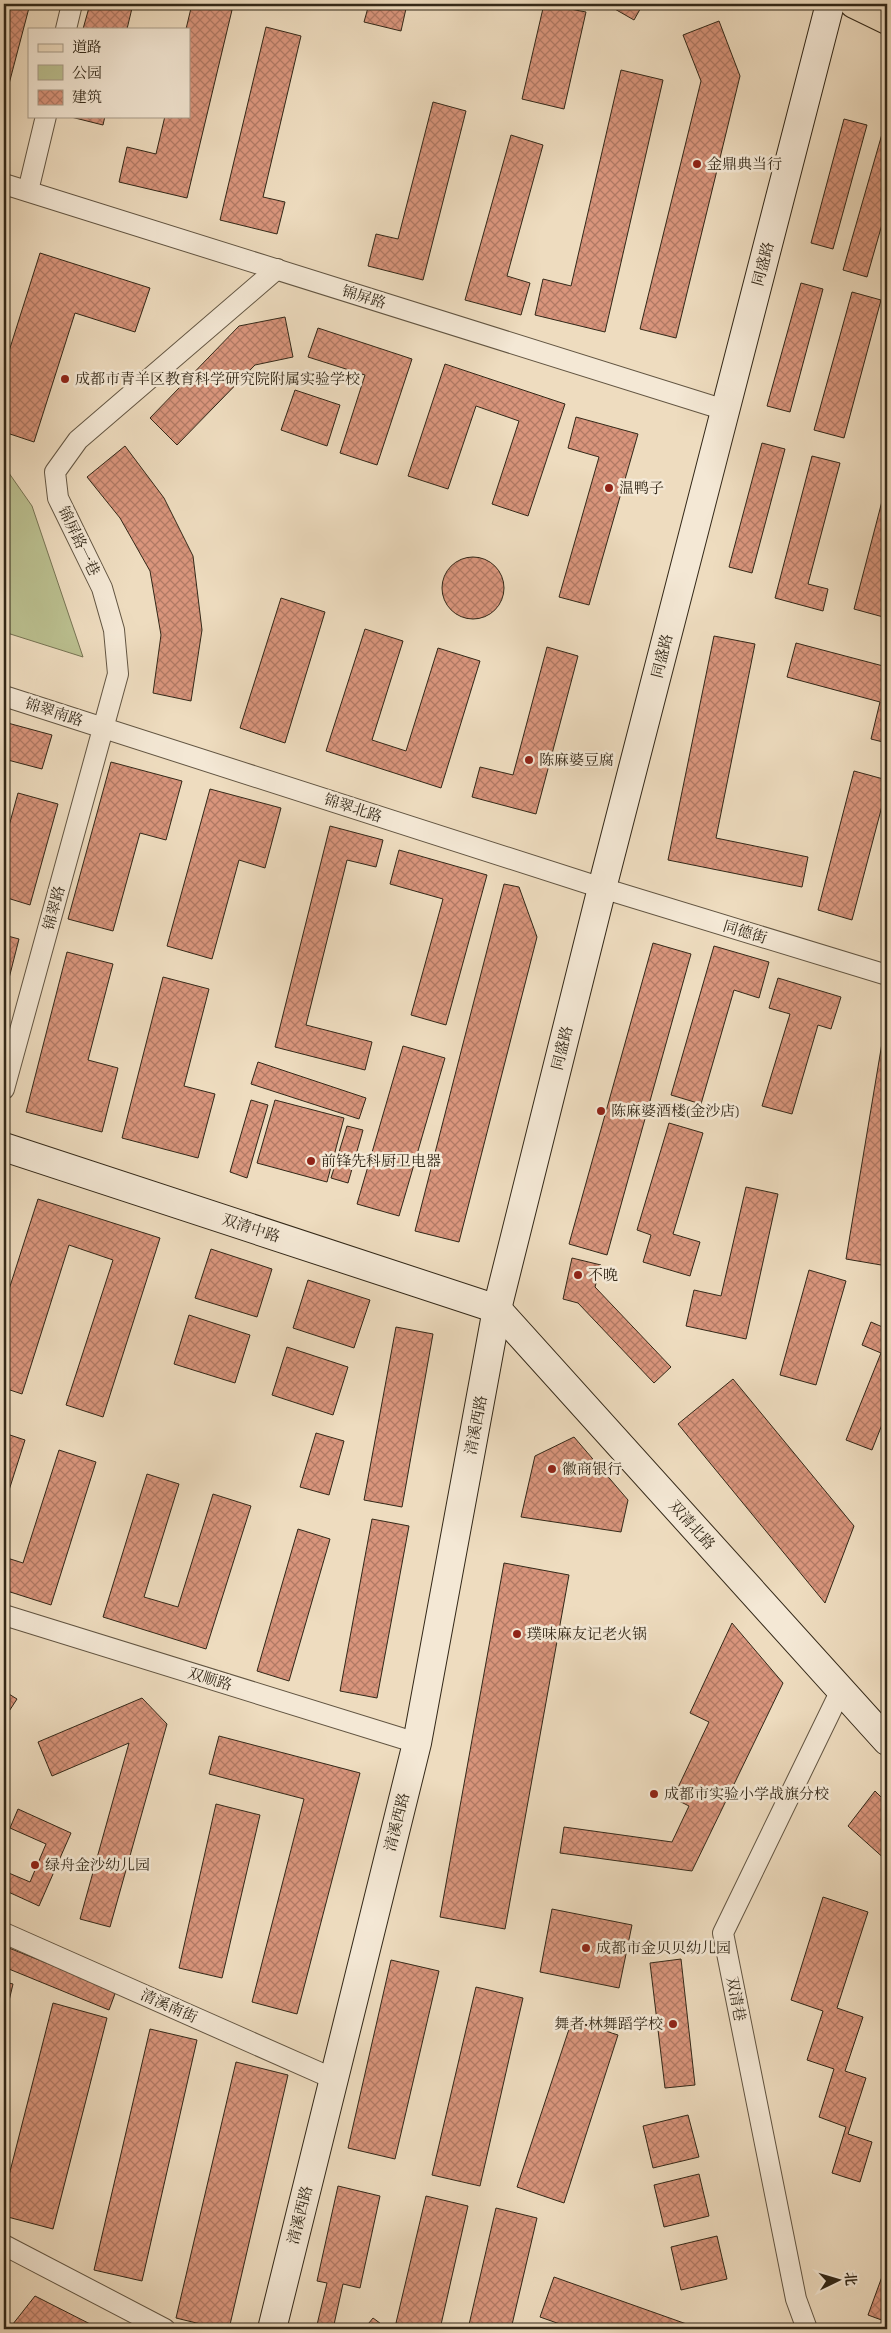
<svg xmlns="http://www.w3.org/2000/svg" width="891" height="2333" font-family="Alegreya,'Noto Serif SC',serif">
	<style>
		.park { fill: #bbc090; stroke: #777454 }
		.building { fill: url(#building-cross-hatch); stroke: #332818 }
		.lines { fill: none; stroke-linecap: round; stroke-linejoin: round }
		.street-casing { stroke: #625542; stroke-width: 22 }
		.secondary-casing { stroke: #332818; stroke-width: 30 }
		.primary-casing { stroke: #332818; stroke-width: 30 }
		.street { stroke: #f4e8d5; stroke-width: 20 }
		.secondary { stroke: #f4e8d5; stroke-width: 28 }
		.primary { stroke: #eedcbf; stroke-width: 28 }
		.poi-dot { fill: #8f2418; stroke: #f4e8d5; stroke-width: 2 }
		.labels { text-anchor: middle; stroke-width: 5; stroke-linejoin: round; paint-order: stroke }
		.poi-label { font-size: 15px; fill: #332818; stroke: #f4e8d5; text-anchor: start }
		.street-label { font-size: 15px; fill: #332818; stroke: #f4e8d5 }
	</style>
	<defs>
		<pattern id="building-cross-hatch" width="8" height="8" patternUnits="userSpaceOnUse" patternTransform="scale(1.25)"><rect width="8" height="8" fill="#d9957c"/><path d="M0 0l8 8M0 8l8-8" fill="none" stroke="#b17a65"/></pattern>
	</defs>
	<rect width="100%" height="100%" fill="#eedcbf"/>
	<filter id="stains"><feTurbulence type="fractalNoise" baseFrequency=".004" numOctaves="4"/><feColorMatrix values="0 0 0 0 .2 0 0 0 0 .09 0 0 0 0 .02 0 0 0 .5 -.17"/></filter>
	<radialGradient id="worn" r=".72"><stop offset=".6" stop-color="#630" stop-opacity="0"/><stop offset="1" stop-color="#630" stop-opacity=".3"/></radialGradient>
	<!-- park -->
	<path class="park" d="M4,466L32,506L83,657L4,632Z"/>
	<!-- building -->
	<g class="building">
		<path d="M4,4H30L4,103Z"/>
		<path d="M90,4H133L127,29H83Z"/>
		<path d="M192,4H207L232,10L187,198L119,182L127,147L156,154L165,116H189V29H186Z"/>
		<path d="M369,4H407L401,31L364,22Z"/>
		<path d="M544,4L586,12L564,109L522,99Z"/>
		<path d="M606,4H643L634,20Z"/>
		<path d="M719,21L740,76L676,338L640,329L701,81L683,35Z"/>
		<path d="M266,27L301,36L263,197L285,202L277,234L220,220Z"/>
		<path d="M621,70L663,80L605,332L535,315L543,279L571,286Z"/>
		<path d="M433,102L466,111L423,280L368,266L376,234L398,239Z"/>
		<path d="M67,116H105L103,125Z"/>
		<path d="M844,119L867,125L833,249L811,243Z"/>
		<path d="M884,127L887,128V207L867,277L843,270Z"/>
		<path d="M511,135L543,145L507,276L530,283L521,315L465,300Z"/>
		<path d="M40,253L150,288L135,332L75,313L34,442L4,432V367Z"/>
		<path d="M801,283L823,289L790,412L767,406Z"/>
		<path d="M852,292L881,300L844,438L814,430Z"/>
		<path d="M285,317L293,357L255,365L177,445L150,418L239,326Z"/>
		<path d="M318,328L412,359L377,465L340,453L365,375L308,357Z"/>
		<path d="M445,364L565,404L528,516L492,504L519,421L476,406L448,489L408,476Z"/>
		<path d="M295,390L340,405L327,446L281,430Z"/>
		<path d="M576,417L638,434L589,605L559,597L599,457L568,448Z"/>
		<path d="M762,443L785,449L752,573L729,567Z"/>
		<path d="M125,446L164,498L193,556L202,630L191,701L153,693L161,635L150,571L120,518L87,477Z"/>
		<path d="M812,456L840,463L808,584L828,589L823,611L775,598Z"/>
		<path d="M887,482V618L854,609Z"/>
		<circle cx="473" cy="588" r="31"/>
		<path d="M281,598L325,612L285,743L240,728Z"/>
		<path d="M365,629L403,641L372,740L406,751L438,648L480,661L441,788L326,751Z"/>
		<path d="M714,636L755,644L716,838L808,857L802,887L668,860Z"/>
		<path d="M796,643L887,667V743L871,739L880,702L787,677Z"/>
		<path d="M547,647L578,656L536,814L472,797L480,767L513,775Z"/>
		<path d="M4,722L52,735L42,769L4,759Z"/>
		<path d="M111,762L182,781L166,840L140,833L113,931L68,919Z"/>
		<path d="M854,771L887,780V787L852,920L818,910Z"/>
		<path d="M210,789L281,808L265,868L239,860L212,959L167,946Z"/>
		<path d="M18,793L58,804L30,905L4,897V844Z"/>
		<path d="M330,826L383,840L376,867L347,860L306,1025L372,1042L365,1070L275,1047Z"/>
		<path d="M399,850L487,875L446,1025L411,1015L443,899L390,884Z"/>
		<path d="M504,884L519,887L537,937L459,1242L415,1231Z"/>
		<path d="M4,935L19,939L4,998Z"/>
		<path d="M653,943L691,954L607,1255L569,1244Z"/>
		<path d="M714,946L769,962L759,998L734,990L701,1104L671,1095Z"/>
		<path d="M67,952L113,964L88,1060L118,1068L102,1132L26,1112Z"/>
		<path d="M163,977L209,989L184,1086L215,1094L198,1158L122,1138Z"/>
		<path d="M778,978L841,997L831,1029L818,1025L792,1114L762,1106L790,1014L769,1008Z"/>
		<path d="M884,1031L887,1032L886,1232H887V1266L846,1259Z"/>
		<path d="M403,1046L445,1058L399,1216L357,1204Z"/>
		<path d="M258,1062L366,1098L359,1119L251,1084Z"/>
		<path d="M251,1100L268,1105L247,1178L230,1172Z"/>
		<path d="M275,1100L344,1118L327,1182L257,1163Z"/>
		<path d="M669,1123L703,1133L673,1234L700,1242L690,1276L643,1262L651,1235L637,1230Z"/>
		<path d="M347,1126L363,1130L348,1183L331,1178Z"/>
		<path d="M746,1187L778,1194L746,1339L686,1326L694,1290L721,1296Z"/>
		<path d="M38,1199L160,1238L103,1417L66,1405L113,1260L69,1245L22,1394L4,1388V1305Z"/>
		<path d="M211,1249L272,1269L257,1317L195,1298Z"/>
		<path d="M572,1258L601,1265L595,1287L671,1367L654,1383L578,1303L563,1299Z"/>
		<path d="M809,1270L846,1281L816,1385L780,1375Z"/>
		<path d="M308,1280L370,1300L354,1348L293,1328Z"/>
		<path d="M189,1315L250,1335L235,1383L174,1364Z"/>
		<path d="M871,1322L887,1329V1412L872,1450L846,1440L881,1353L862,1345Z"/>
		<path d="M396,1327L433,1334L402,1507L364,1500Z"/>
		<path d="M287,1347L348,1367L333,1415L272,1395Z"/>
		<path d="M733,1379L854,1526L825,1603L678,1424Z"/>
		<path d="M4,1433L25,1440L4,1506Z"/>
		<path d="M316,1433L344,1441L329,1495L300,1487Z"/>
		<path d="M574,1437L628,1500L621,1532L521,1517L535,1456Z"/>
		<path d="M59,1450L96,1462L51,1605L4,1590V1557L23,1563Z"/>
		<path d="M147,1474L179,1484L144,1597L178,1607L213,1494L251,1506L206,1649L103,1617Z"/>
		<path d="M372,1519L409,1526L377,1698L340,1691Z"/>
		<path d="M298,1529L330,1539L289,1681L257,1671Z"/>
		<path d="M504,1563L569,1575L505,1929L440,1917Z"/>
		<path d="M732,1623L783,1683L692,1871L560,1853L564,1827L672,1842L689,1806L673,1798L709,1722L690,1713Z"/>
		<path d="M4,1691L17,1699L4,1719Z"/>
		<path d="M142,1698L167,1724L110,1927L80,1919L129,1743L52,1776L38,1742Z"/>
		<path d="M219,1736L360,1773L297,2014L252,2002L304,1799L209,1774Z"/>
		<path d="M875,1791L887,1803V1861L848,1826Z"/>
		<path d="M216,1804L260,1815L222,1978L179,1968Z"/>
		<path d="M18,1809L71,1833L39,1906L4,1890V1871L30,1882L46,1844L10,1828Z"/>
		<path d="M823,1897L868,1912L837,2008L863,2017L845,2071L866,2078L848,2134L872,2142L860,2182L832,2173L846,2127L819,2117L834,2069L807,2060L823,2011L791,2000Z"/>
		<path d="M552,1909L632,1925L619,1988L540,1972Z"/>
		<path d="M4,1946L116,1991L109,2010L4,1967Z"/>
		<path d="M681,1959L695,2085L665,2088L650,1963Z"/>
		<path d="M391,1960L439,1971L395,2159L348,2148Z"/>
		<path d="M4,1982L13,1984L4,2022Z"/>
		<path d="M476,1987L523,1998L480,2186L432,2175Z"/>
		<path d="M53,2003L107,2018L53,2229L4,2216V2195Z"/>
		<path d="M572,2020L618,2035L564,2203L517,2187Z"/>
		<path d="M150,2029L197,2040L142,2281L94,2270Z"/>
		<path d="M236,2062L288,2075L229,2329H221L176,2318Z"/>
		<path d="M688,2115L699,2157L653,2168L643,2126Z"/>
		<path d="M699,2174L709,2216L664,2227L654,2185Z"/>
		<path d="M338,2186L380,2196L360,2288L343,2284L333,2329H316L327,2283L317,2281Z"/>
		<path d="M426,2196L468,2206L440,2329H422L396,2323Z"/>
		<path d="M496,2208L537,2218L511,2329H468Z"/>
		<path d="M717,2236L727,2279L681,2290L671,2247Z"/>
		<path d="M887,2263V2322L868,2315Z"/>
		<path d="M554,2277L695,2327L694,2329H574L540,2317Z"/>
		<path d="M35,2296L100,2329H9Z"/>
		<path d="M373,2318L388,2329H364Z"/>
	</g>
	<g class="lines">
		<!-- street casing -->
		<g class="street-casing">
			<g id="street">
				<path d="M66,29L72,4"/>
				<path d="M4,184L725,410"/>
				<path d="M28,191L46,116"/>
				<path d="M4,696L602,888L887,975"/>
				<path d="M4,1089L118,674L114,630L102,588L58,498L55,472L78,440L277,269"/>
				<path d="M4,1615L417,1743"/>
				<path d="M4,1933L334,2079"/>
				<path d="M4,2245L165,2329"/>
				<path d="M807,2329L796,2299L723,1933L841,1690"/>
			</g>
		</g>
		<!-- secondary casing -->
		<g class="secondary-casing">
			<g id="secondary">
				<path d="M4,1147L497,1309L887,1741"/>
				<path d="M272,2329L417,1743L497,1309L602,888L830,4"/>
			</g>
		</g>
		<!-- primary casing -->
		<g class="primary-casing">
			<path id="primary" d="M854,4L887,20"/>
		</g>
		<!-- street -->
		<use href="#street" class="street"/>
		<!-- secondary -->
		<use href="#secondary" class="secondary"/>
		<!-- primary -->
		<use href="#primary" class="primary"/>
	</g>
	<!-- markers -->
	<g class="poi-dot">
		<circle cx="697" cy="164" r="5"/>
		<circle cx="65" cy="379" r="5"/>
		<circle cx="609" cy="488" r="5"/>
		<circle cx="529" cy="760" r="5"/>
		<circle cx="601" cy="1111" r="5"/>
		<circle cx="311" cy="1161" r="5"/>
		<circle cx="578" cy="1275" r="5"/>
		<circle cx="552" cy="1469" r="5"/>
		<circle cx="517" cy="1634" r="5"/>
		<circle cx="654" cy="1794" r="5"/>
		<circle cx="35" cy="1865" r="5"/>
		<circle cx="586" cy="1948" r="5"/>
		<circle cx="673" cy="2024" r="5"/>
	</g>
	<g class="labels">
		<!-- poi labels -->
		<g class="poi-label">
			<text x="707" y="169">金鼎典当行</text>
			<text x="75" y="384">成都市青羊区教育科学研究院附属实验学校</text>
			<text x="619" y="493">温鸭子</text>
			<text x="539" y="765">陈麻婆豆腐</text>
			<text x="611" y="1116">陈麻婆酒楼(金沙店)</text>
			<text x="321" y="1166">前锋先科厨卫电器</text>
			<text x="588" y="1280">不晚</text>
			<text x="562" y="1474">徽商银行</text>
			<text x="527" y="1639">璞味麻友记老火锅</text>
			<text x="664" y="1799">成都市实验小学战旗分校</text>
			<text x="45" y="1870">绿舟金沙幼儿园</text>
			<text x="596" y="1953">成都市金贝贝幼儿园</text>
			<text x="663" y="2029" text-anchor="end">舞者·林舞蹈学校</text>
		</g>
		<!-- street labels -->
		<g class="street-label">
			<text transform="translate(763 264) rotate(-75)" y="5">同盛路</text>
			<text transform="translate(364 297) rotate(17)" y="5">锦屏路</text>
			<text transform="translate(79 541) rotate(64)" y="5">锦屏路一巷</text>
			<text transform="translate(662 656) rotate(-76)" y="5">同盛路</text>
			<text transform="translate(54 712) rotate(18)" y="5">锦翠南路</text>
			<text transform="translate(353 808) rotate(18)" y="5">锦翠北路</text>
			<text transform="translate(54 908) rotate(-75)" y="5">锦翠路</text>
			<text transform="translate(745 932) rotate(17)" y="5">同德街</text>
			<text transform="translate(562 1048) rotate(-76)" y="5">同盛路</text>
			<text transform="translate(251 1228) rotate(18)" y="5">双清中路</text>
			<text transform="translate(476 1425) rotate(-79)" y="5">清溪西路</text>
			<text transform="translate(692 1525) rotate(48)" y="5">双清北路</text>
			<text transform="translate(210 1679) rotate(17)" y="5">双顺路</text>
			<text transform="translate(397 1822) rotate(-76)" y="5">清溪西路</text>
			<text transform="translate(736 1999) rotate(79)" y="5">双清巷</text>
			<text transform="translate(169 2006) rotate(24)" y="5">清溪南街</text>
			<text transform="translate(300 2215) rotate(-76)" y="5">清溪西路</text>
		</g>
	</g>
	<!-- margin -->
	<rect width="891" height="2333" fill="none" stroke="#eedcbf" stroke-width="20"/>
	<rect x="5" y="5" width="881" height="2323" fill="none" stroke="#332818" stroke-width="2.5"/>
	<rect x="10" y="10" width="871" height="2313" fill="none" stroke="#332818"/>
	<!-- legend -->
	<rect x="28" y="28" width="162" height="90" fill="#f4e8d5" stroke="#a79b89"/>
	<rect x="38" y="44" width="25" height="8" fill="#eedcbf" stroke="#a79b89"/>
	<text x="72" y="52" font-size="15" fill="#332818">道路</text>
	<rect x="38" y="65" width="25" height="15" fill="#bbc090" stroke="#a79b89"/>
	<text x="72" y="78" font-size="15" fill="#332818">公园</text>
	<rect x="38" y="90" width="25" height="15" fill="url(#building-cross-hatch)" stroke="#a79b89"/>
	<text x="72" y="102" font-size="15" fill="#332818">建筑</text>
	<!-- north arrow -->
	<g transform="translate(838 2280) rotate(85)" stroke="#f4e8d5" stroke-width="4" paint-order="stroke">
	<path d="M0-4L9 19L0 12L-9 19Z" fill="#332818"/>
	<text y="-8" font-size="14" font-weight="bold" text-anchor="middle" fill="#332818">北</text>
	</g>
	<rect width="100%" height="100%" filter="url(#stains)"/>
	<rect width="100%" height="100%" fill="url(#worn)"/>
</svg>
